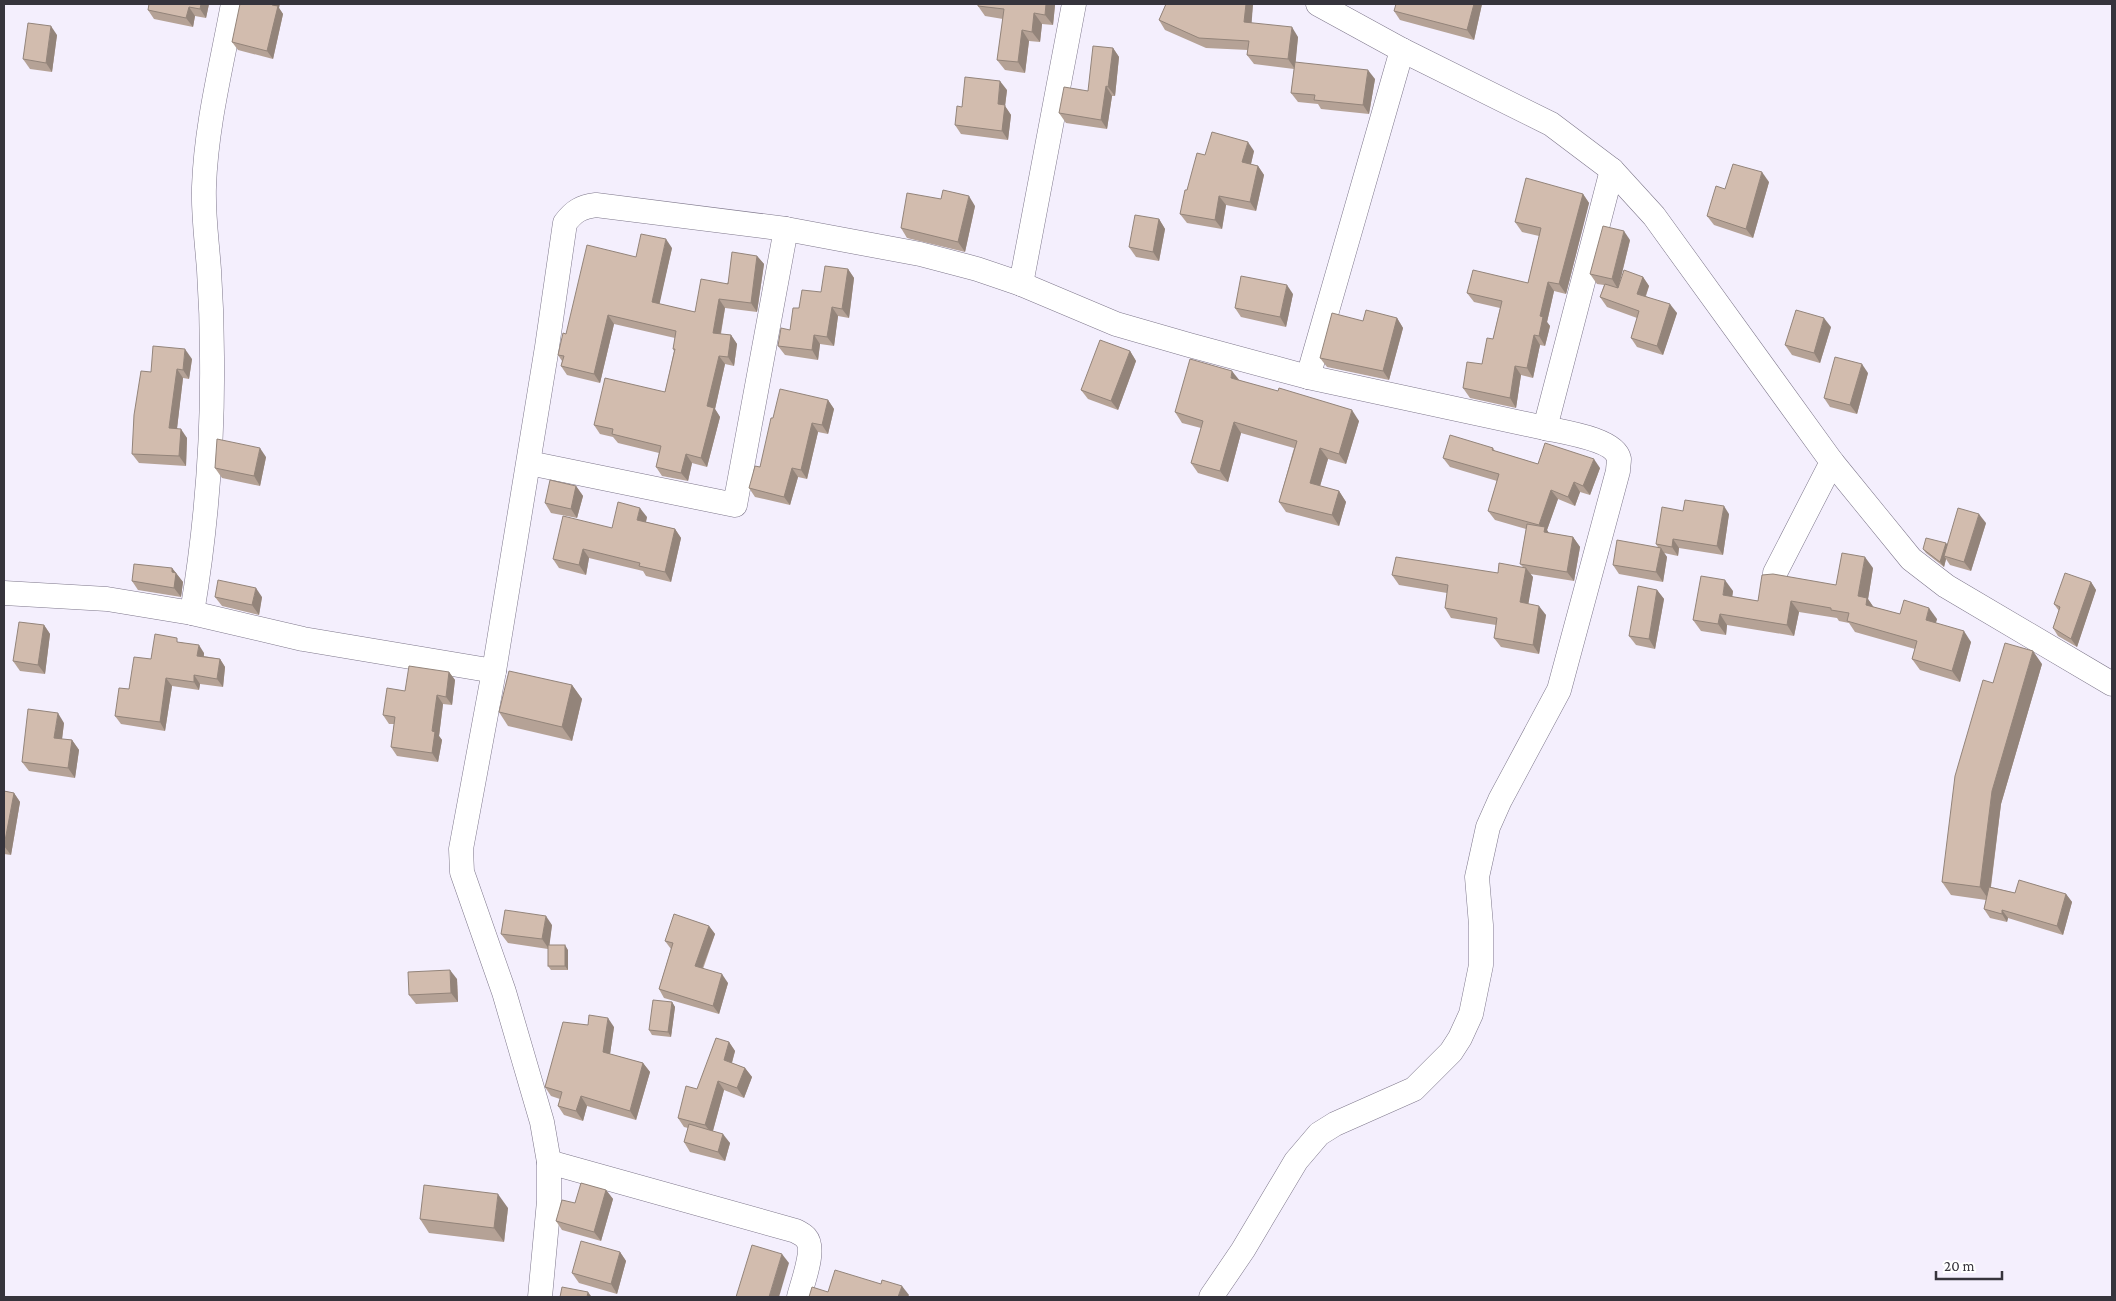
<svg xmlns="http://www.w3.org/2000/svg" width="2116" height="1301" font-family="'Crimson Pro',serif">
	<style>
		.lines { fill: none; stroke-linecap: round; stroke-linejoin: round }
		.street-casing { stroke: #7e778b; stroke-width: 25 }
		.street { stroke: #fff; stroke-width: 24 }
		.wall { fill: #b5a296 }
		.shaded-wall { fill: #93847a }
		.building { fill: #d2bcae; stroke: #93847a }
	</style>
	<rect width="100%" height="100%" fill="#f4effd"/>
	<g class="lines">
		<!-- street casing -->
		<g class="street-casing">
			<g id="street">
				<path d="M1318,4L1402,50L1551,124L1612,170L1654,216L1832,462L1911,559L1946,586L2112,684"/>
				<path d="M1021,284L1074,4"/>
				<path d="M1308,377L1402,50"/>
				<path d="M529,463L735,505L786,229"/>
				<path d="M1775,573L1832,462"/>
				<path d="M4,593L107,599L192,613C206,529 213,442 212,357C212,328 211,299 209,270C207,242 203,215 204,187C206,125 222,64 233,4"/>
				<path d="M192,613L303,639L494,671L547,347L565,223C574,211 581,207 596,205L786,229L920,254L977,269L1021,284L1116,324L1189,345L1308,377L1545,428L1612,170"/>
				<path d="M494,671L461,849L462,872L504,992L542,1122L549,1162V1201L540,1297"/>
				<path d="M549,1162L796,1231C799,1233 804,1235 806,1238C816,1249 802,1284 799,1297"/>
				<path d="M1211,1297L1243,1250L1296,1161L1319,1134L1335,1124L1414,1089L1451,1052L1460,1038L1471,1014L1481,965V925L1477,877L1488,827L1500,800L1559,690L1618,471C1618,468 1619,462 1619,459C1615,439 1562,432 1545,428"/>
			</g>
		</g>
		<!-- street -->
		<use href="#street" class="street"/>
	</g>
	<!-- wall -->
	<g class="wall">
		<path d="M209,4L206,18L195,16L193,27L154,19L148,10Z"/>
		<path d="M1166,4H1253L1251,23L1298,37L1295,63L1375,79L1369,114L1321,109L1318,104L1298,102L1291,93L1294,69L1254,64L1247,55L1248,50L1206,48L1165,30L1159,20Z"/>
		<path d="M1482,4L1474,40L1400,20L1394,11Z"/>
		<path d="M1055,5L1053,25L1042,24L1040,42L1029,41L1025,73L1005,70L997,60L1003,19L985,16L978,6Z"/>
		<path d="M279,8L283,14L273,59L238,50L232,42Z"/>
		<path d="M57,35L52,72L30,69L23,59Z"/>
		<path d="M1113,48L1119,57L1115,96H1112L1107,129L1066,123L1059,113L1088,91Z"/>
		<path d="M1007,90L1005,106L1011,115L1008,140L961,134L955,125L962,107Z"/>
		<path d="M1254,151L1251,164L1258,166L1264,175L1256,211L1226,205L1222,229L1187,223L1180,214L1187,190L1205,155Z"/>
		<path d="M1769,182L1753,238L1714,225L1707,216L1725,189Z"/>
		<path d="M1583,194L1589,203L1566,294L1554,291L1547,322L1550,326L1545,346L1540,345L1533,378L1521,375L1516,408L1470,398L1463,388L1482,364L1493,339L1500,308L1474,302L1467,293L1528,283L1539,236L1522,232L1515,222Z"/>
		<path d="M975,206L965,252L907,238L901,228Z"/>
		<path d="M1159,219L1165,229L1159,261L1136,257L1129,247Z"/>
		<path d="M1630,240L1619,286L1643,277L1649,286L1646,296L1677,313L1663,355L1637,347L1631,338L1637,318L1607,307L1600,297L1604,285L1597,284L1590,274Z"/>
		<path d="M672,248L659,304L695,312L757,256L764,264L757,312L725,308L721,334L731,335L737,344L734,366L725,364L715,409L720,417L707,467L692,463L688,481L662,476L656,467L659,453L618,443L613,437L600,434L594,425L665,392L674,351L673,349L675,338L614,324L600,383L567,375L561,366L562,361L558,355L566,334L636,257Z"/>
		<path d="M848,269L854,278L849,318L838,316L834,346L820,344L818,360L785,355L778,346L790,330L821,292Z"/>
		<path d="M1293,294L1286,327L1241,317L1235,308Z"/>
		<path d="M1397,318L1403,328L1389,380L1327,367L1320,358L1363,321Z"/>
		<path d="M1831,327L1820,363L1792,355L1785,345Z"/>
		<path d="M1130,351L1136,361L1118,410L1088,399L1081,390Z"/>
		<path d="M192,359L189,379L183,378L177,428L187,438L186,466L139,463L132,454L151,372Z"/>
		<path d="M1868,373L1857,414L1830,407L1824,398Z"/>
		<path d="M1239,380L1359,421L1346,464L1328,459L1320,486L1339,491L1346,502L1339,526L1286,512L1279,502L1294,448L1241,433L1228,482L1198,473L1191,463L1201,428L1182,423L1175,412Z"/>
		<path d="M828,400L834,409L828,434L818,432L807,479L798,477L790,505L755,497L749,488L760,467L773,418Z"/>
		<path d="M1493,448L1495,451L1538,464L1600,468L1590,495L1580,492L1575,506L1558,499L1547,530L1549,533L1573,537L1580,547L1574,581L1530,574L1533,577L1528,604L1546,615L1539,654L1501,647L1494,638L1496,625L1451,618L1445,608L1447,593L1399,585L1392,575L1498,573L1523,567L1520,564L1526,529L1495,520L1488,511L1497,481L1450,467L1443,458Z"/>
		<path d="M266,457L260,486L222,478L215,468Z"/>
		<path d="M576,486L583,496L577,518L551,513L545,503Z"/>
		<path d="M1683,511L1729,514L1723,555L1679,548L1678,556L1664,553L1667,557L1663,582L1619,574L1613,565L1658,547L1656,544Z"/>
		<path d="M647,517L646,522L675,529L681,538L671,582L646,576L643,571L589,558L586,575L559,568L553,559L612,528Z"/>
		<path d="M1986,523L1971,571L1950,565L1946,559L1944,567L1926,553L1923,549L1946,543L1947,545Z"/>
		<path d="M172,568L183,582L181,597L138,590L132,581Z"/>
		<path d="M1873,568L1868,599L1873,607L1900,614L1937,619L1936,623L1971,642L1960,682L1920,670L1912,659L1915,649L1855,632L1849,623L1839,621L1837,618L1799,612L1794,636L1727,625L1726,635L1701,631L1693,620L1733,591L1732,597L1758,601L1836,585Z"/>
		<path d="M2091,582L2096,590L2077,647L2058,636L2053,628L2059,611L2054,604Z"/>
		<path d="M1657,590L1664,599L1655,649L1636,645L1629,636Z"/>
		<path d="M215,597H262L259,615L222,606Z"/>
		<path d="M44,625L50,634L45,674L20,671L13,661Z"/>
		<path d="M181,642L204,653V656L220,659L225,667L223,687L200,684L199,690L172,686L165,731L121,724L115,716L129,689L151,659Z"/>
		<path d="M2042,664L2001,804L1991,887L2015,893L2066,894L2072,902L2063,935L2008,918L2007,922L1990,918L1984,909L1986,900L1951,895L1942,882L1993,683Z"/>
		<path d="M449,672L455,680L452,705L443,704L439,736L442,740L438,762L397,756L391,747L394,724H389L383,715L405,691Z"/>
		<path d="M572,685L582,699L572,741L508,726L499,712Z"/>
		<path d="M64,723L62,739L72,740L79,750L75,778L29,771L22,762Z"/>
		<path d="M4,791L14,793L20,802L11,855L4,854Z"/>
		<path d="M552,925L549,945L568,950V970H551L548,966V949L508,943L501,934Z"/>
		<path d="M709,926L715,934L703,969L728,983L719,1014L664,998L659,989L671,949L665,941Z"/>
		<path d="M457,979L458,1002L416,1004L409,995Z"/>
		<path d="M672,1002L675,1007L671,1037L652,1035L649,1030Z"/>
		<path d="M588,1025L614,1027L610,1054L643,1063L650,1072L636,1120L587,1106L583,1121L564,1115L558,1106L560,1099L551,1096L545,1087Z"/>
		<path d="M729,1042L735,1051L732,1063L745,1068L752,1077L744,1098L724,1090L713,1131L730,1143L725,1161L690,1152L684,1142L688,1128L684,1127L678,1118Z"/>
		<path d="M606,1190L613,1199L601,1241L562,1230L556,1221L575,1203Z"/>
		<path d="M508,1208L504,1242L429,1233L420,1219Z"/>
		<path d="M620,1252L626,1261L617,1294L579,1283L572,1273Z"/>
	</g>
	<!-- shaded-wall -->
	<g class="shaded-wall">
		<path d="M201,4H209L206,18L200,9Z"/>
		<path d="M273,4H280L279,8L283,14L273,59L267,51Z"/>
		<path d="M1046,4H1054L1055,5L1053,25L1045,15Z"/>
		<path d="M1246,4H1253L1251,31L1244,22Z"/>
		<path d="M1474,4H1482L1474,40L1467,30Z"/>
		<path d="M189,7L195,16L193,27L186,18Z"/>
		<path d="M1034,13L1042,24L1040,42L1032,32Z"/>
		<path d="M51,26L57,35L52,72L46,63Z"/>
		<path d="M1292,27L1298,37L1295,69L1288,59Z"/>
		<path d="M1022,30L1029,41L1025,73L1018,62Z"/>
		<path d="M1113,48L1119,57L1115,96L1108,87Z"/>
		<path d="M1368,70L1375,79L1369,114L1363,105Z"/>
		<path d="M1000,81L1007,90L1005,106L1011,115L1008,140L1002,131L998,104Z"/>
		<path d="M1106,86L1112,96L1107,129L1101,120Z"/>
		<path d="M1248,142L1254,151L1249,172L1242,162Z"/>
		<path d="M1258,166L1264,175L1256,211L1250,202Z"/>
		<path d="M1762,172L1769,182L1753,238L1746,229Z"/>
		<path d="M1583,194L1589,203L1566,294L1559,284Z"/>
		<path d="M969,196L975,206L965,252L958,242Z"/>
		<path d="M1219,196L1226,205L1222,229L1215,220Z"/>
		<path d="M1159,219L1165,229L1159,261L1153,252Z"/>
		<path d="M1624,231L1630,240L1618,289L1612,279Z"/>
		<path d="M666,239L672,248L658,311L652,302Z"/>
		<path d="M757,256L764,264L757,312L751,303Z"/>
		<path d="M848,269L854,278L849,318L842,309Z"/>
		<path d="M1643,277L1649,286L1643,303L1637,294Z"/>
		<path d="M1548,282L1554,291L1547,322L1550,326L1545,346L1539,336L1540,316Z"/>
		<path d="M1287,285L1293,294L1286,327L1280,317Z"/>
		<path d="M719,299L725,308L719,342L713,333Z"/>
		<path d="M1670,304L1677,313L1663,355L1657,346Z"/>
		<path d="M832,307L838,316L834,346L827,337Z"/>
		<path d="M608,315L614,324L600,383L594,374Z"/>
		<path d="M1397,318L1403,328L1389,380L1383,371Z"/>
		<path d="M1824,318L1831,327L1820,363L1814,353Z"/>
		<path d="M731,335L737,344L734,366L728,357Z"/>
		<path d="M814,335L820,344L818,360L812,350Z"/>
		<path d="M1534,335L1540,345L1533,378L1527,368Z"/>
		<path d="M185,349L192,359L189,379L183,370Z"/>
		<path d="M1130,351L1136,361L1118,410L1111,401Z"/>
		<path d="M719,356L725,364L715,409L720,417L707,467L701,458L707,406Z"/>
		<path d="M1862,364L1868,373L1857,414L1850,405Z"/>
		<path d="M1515,366L1521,375L1516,408L1510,398Z"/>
		<path d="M177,369L183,378L176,437L169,428Z"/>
		<path d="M1232,371L1240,381L1231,378Z"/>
		<path d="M828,400L834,409L828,434L822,425Z"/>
		<path d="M1352,410L1359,421L1346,464L1339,454Z"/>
		<path d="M1234,422L1241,433L1228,482L1220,471Z"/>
		<path d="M812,423L818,432L807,479L801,470Z"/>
		<path d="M181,429L187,438L186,466L179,456Z"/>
		<path d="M260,448L266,457L260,486L254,476Z"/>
		<path d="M1320,448L1328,459L1318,493L1310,483Z"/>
		<path d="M686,454L692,463L688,481L681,473Z"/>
		<path d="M1594,459L1600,468L1590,495L1583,486Z"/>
		<path d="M792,468L798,477L790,505L784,497Z"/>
		<path d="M1574,482L1580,492L1575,506L1568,497Z"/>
		<path d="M576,486L583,496L577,518L571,509Z"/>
		<path d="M1551,490L1558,499L1547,530L1551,537L1550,542L1539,525Z"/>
		<path d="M1339,491L1346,502L1339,526L1332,515Z"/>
		<path d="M1724,506L1729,514L1723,555L1717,546Z"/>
		<path d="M640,508L647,517L644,529L637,520Z"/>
		<path d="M1979,514L1986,523L1971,571L1964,562Z"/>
		<path d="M675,529L681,538L671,582L665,572Z"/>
		<path d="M1573,537L1580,547L1574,581L1567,572Z"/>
		<path d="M1673,539L1679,548L1678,556L1672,547Z"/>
		<path d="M1946,543L1949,548L1944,556L1946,559L1944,567L1940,562Z"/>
		<path d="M1661,548L1667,557L1663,582L1656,572Z"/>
		<path d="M583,549L589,558L586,575L579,565Z"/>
		<path d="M1865,557L1873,568L1868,599L1875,609L1873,616L1858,596Z"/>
		<path d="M172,568L183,582L181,597L174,588L172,572Z"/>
		<path d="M1526,568L1533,577L1527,612L1520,602Z"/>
		<path d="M1725,580L1733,591L1731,606L1723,595Z"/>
		<path d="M2091,582L2096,590L2077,647L2071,639Z"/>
		<path d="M256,588L262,597L259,615L252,605Z"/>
		<path d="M1657,590L1664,599L1655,649L1649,639Z"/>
		<path d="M1791,601L1799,612L1794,636L1787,625Z"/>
		<path d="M1539,606L1546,615L1539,654L1533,645Z"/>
		<path d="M1929,608L1937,619L1933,631L1926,620Z"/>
		<path d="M1720,614L1727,625L1726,635L1718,624Z"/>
		<path d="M44,625L50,634L45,674L38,665Z"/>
		<path d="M1964,631L1971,642L1960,682L1952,671Z"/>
		<path d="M199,645L204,653L203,664L197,656Z"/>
		<path d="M2033,651L2042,664L2001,804L1989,900L1980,887L1992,791Z"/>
		<path d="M220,659L225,667L223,687L217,679Z"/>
		<path d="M449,672L455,680L452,705L446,697Z"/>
		<path d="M194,675L200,684L199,690L194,682Z"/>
		<path d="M166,678L172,686L165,731L160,722Z"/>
		<path d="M572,685L582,699L572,741L562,727Z"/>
		<path d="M437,695L443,704L439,736L442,740L438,762L432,753V731Z"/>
		<path d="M58,713L64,723L61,747L54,738Z"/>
		<path d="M72,740L79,750L75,778L68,768Z"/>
		<path d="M14,793L20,802L11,855L4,846Z"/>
		<path d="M2066,894L2072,902L2063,935L2057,926Z"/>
		<path d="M2002,910L2008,918L2007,922L2002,914Z"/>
		<path d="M546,916L552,925L549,949L542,939Z"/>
		<path d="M709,926L715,934L700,974L695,966Z"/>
		<path d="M565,945L568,950V970L565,966Z"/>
		<path d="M450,970L457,979L458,1002L451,993Z"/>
		<path d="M722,974L728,983L719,1014L713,1006Z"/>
		<path d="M672,1002L675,1007L671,1037L668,1032Z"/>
		<path d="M608,1018L614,1027L609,1061L603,1052Z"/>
		<path d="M729,1042L735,1051L730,1069L724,1060Z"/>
		<path d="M643,1063L650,1072L636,1120L630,1111Z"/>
		<path d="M745,1068L752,1077L744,1098L737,1088Z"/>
		<path d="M718,1081L724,1090L712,1134L705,1125Z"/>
		<path d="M581,1096L587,1106L583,1121L576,1111Z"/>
		<path d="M723,1134L730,1143L725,1161L718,1152Z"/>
		<path d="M606,1190L613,1199L601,1241L594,1232Z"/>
		<path d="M498,1194L508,1208L504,1242L494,1228Z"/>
		<path d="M620,1252L626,1261L617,1294L611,1284Z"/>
		<path d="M782,1254L789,1263L779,1297H769Z"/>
		<path d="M902,1286L909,1295L908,1297H898Z"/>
		<path d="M588,1292L591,1296V1297H587Z"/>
	</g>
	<!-- building -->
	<g class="building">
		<path d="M149,4H201L200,9L189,7L186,18L148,10Z"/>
		<path d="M240,4H273L272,5L278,6L267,51L232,42Z"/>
		<path d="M978,4H1046L1045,15L1034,13L1032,32L1022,30L1018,62L997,60L1004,9L978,6Z"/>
		<path d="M1166,4H1246L1244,22L1292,27L1288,59L1247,55L1249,41L1199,38L1159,20Z"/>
		<path d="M1396,4H1474L1467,30L1394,11Z"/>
		<path d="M28,23L51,26L46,63L23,59Z"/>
		<path d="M1093,46L1113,48L1108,87L1106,86L1101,120L1059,113L1064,87L1088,91Z"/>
		<path d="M1295,62L1368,70L1363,105L1314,100L1315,95L1291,93Z"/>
		<path d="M965,77L1000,81L998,104L1005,105L1002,131L955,125L957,106L962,107Z"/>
		<path d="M1212,132L1248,142L1242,162L1258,166L1250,202L1219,196L1215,220L1180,214L1185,190H1187L1197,153L1205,155Z"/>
		<path d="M1733,164L1762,172L1746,229L1707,216L1716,186L1725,189Z"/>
		<path d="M1526,178L1583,194L1559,284L1548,282L1540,316L1543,317L1539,336L1534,335L1527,368L1515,366L1510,398L1463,388L1467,362L1482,364L1487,338L1493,339L1502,301L1467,293L1473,270L1528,283L1541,228L1515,222Z"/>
		<path d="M943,190L969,196L958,242L901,228L907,193L941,199Z"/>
		<path d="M1135,215L1159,219L1153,252L1129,247Z"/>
		<path d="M1603,226L1624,231L1612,279L1590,274Z"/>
		<path d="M641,234L666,239L652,302L695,312L701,279L728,284L732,252L757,256L751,303L719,299L713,333L731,335L728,357L719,356L707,406L714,408L701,458L686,454L681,473L656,467L661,446L612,434L613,429L594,425L605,378L665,392L675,349H673L676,331L608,315L594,374L561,366L564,356L558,355L563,333L566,334L587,245L636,257Z"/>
		<path d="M825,266L848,269L842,309L832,307L827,337L814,335L812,350L778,346L781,328L790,330L793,308H799L802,290L821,292Z"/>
		<path d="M1624,270L1643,277L1637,294L1670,304L1657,346L1631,338L1639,311L1600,297L1605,284L1618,288Z"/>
		<path d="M1241,276L1287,285L1280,317L1235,308Z"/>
		<path d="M1366,310L1397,318L1383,371L1320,358L1332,313L1363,321Z"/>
		<path d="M1796,310L1824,318L1814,353L1785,345Z"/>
		<path d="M1100,340L1130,351L1111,401L1081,390Z"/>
		<path d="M153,346L185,349L183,370L177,369L169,428L181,429L179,456L132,454L134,415L141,371L151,372Z"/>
		<path d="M1835,357L1862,364L1850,405L1824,398Z"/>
		<path d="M1190,359L1232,371L1231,378L1278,391L1279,388L1352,410L1339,454L1320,448L1310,483L1339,491L1332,515L1279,502L1297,441L1234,422L1220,471L1191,463L1203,421L1175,412Z"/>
		<path d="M780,389L828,400L822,425L812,423L801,470L792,468L784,497L749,488L755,466L760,467L771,418H773Z"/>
		<path d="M1450,435L1493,448L1492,450L1538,464L1545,443L1594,459L1583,486L1574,482L1568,497L1551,490L1539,525L1488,511L1499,474L1443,458Z"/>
		<path d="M217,439L260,448L254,476L215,468Z"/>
		<path d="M550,480L576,486L571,509L545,503Z"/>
		<path d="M1685,500L1724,506L1717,546L1673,539L1672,547L1656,544L1662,507L1683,511Z"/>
		<path d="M618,502L640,508L637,520L675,529L665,572L639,566L640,563L583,549L579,565L553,559L563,516L612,528Z"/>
		<path d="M1958,508L1979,514L1964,562L1944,556Z"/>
		<path d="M1527,524L1545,527L1544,532L1573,537L1567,572L1520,564Z"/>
		<path d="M1926,538L1946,543L1940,562L1923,549Z"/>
		<path d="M1617,540L1661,548L1656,572L1613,565Z"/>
		<path d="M1842,553L1865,557L1858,596L1867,598L1866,605L1900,614L1904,600L1929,608L1926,620L1964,631L1952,671L1912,659L1917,641L1847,621L1849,613L1831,610V608L1791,601L1787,625L1720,614L1718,624L1693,620L1701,576L1725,580L1723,595L1758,601L1762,575L1773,574L1836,585Z"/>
		<path d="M1396,557L1498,573L1499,563L1526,568L1520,602L1539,606L1533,645L1494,638L1497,618L1445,608L1448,585L1392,575Z"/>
		<path d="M134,564L172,568V572L176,573L174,588L132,581Z"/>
		<path d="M2065,573L2091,582L2071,639L2053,628L2060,607L2054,604Z"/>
		<path d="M218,580L256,588L252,605L215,597Z"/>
		<path d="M1638,586L1657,590L1649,639L1629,636Z"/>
		<path d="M19,622L44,625L38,665L13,661Z"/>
		<path d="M155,634L177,638V642L199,645L197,656L220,659L217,679L194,675V682L166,678L160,722L115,716L119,688L129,689L134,657L151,659Z"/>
		<path d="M2005,643L2033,651L1992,791L1980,887L1942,882L1955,776L1983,680L1993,683Z"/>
		<path d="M409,666L449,672L446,697L437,695L432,731L435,732L432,753L391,747L395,717L383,715L387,688L405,691Z"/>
		<path d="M509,671L572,685L562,727L499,712Z"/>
		<path d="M28,709L58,713L54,738L72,740L68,768L22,762Z"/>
		<path d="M4,791L14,793L4,846Z"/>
		<path d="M2019,880L2066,894L2057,926L2002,910V914L1984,909L1989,887L2015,893Z"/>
		<path d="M505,910L546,916L542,939L501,934Z"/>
		<path d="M674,914L709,926L695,966L722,974L713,1006L659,989L673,943L665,941Z"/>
		<rect x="548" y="945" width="17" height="21"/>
		<path d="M450,970L451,993L409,995L408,972Z"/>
		<path d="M653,1000L672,1002L668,1032L649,1030Z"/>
		<path d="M589,1015L608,1018L603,1052L643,1063L630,1111L581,1096L576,1111L558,1106L562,1092L545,1087L563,1022L588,1025Z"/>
		<path d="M716,1038L729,1042L724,1060L745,1068L737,1088L718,1081L705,1125L678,1118L686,1086L697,1089Z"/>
		<path d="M689,1124L723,1134L718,1152L684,1142Z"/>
		<path d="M581,1183L606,1190L594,1232L556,1221L562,1200L575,1203Z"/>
		<path d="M424,1185L498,1194L494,1228L420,1219Z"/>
		<path d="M581,1241L620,1252L611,1284L572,1273Z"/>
		<path d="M752,1245L782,1254L769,1297H736Z"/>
		<path d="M835,1270L881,1284L882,1280L902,1286L898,1297H809L812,1287L828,1292Z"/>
		<path d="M562,1287L588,1292L587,1297H560Z"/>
	</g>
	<!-- border -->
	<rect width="2116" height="1301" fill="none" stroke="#36343c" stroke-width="10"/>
	<!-- scale -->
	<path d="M1936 1271v8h66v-8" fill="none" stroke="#36343c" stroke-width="2.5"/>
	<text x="1944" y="1271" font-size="15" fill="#36343c" stroke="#ffffff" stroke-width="4" paint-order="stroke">20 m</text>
</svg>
